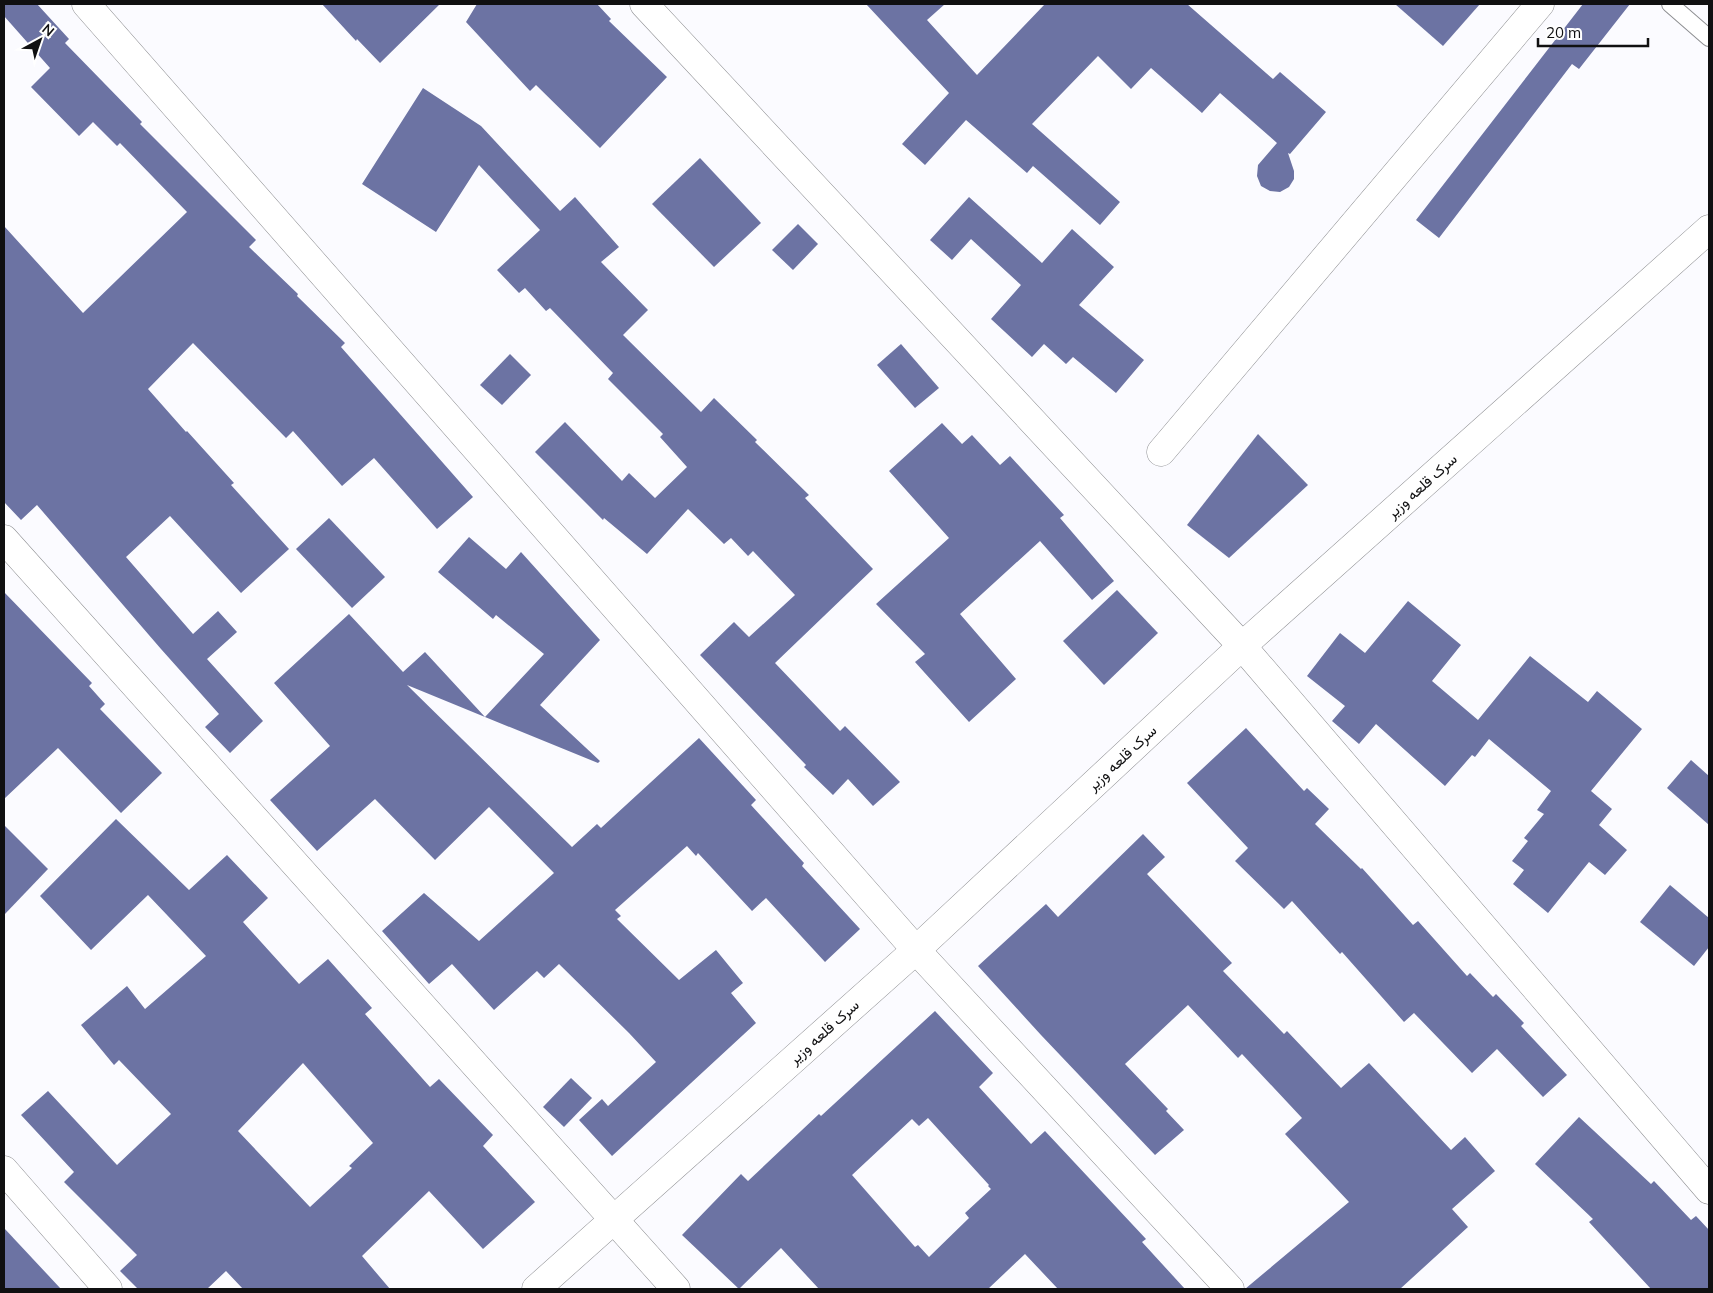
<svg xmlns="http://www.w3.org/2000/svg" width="1713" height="1293" font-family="Mulish,Vazirmatn,sans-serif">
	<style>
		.building { fill: #6c73a3; fill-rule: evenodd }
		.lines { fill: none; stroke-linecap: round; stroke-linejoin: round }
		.lane-casing { stroke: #8e8f92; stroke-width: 18 }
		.street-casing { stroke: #8e8f92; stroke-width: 29 }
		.lane { stroke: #fff; stroke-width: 16 }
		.street { stroke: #fff; stroke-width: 28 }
		.labels { text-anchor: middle; stroke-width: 5; stroke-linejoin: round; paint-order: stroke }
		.street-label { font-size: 15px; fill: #101011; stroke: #fff }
	</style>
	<rect width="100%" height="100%" fill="#fbfbff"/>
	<!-- building -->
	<g class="building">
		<path d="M4,4H37L69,39L65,43L142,122L140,124L256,240L249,247L298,294L297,296L345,343L341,347L473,497L437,529L374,458L342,486L293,431L286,438L193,343L148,389L186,432L187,431L234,483L231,485L289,549L241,593L170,516L126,557L193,634L218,611L237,632L207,659L263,721L230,753L205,727L219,714L161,649L37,505L21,520L4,502V226L83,313L187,212L120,143L117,146L93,122L79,136L31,87L50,68L4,16Z"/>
		<path d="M322,4H440L380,63L357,39L356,41Z"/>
		<path d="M477,4H597L611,19L609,21L667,77L600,148L536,85L530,91L466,22Z"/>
		<path d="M866,4H945L927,20L977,75L1045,4H1187L1273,79L1280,72L1326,112L1290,154L1288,153L1294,171V179L1289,187L1280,192L1270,191L1261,186L1257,176L1258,165L1277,143L1220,93L1202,113L1151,68L1131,89L1098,56L1032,124L1120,202L1100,225L1033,166L1027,173L966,120L925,165L902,144L949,93Z"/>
		<path d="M1395,4H1480L1443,46Z"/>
		<path d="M1583,4H1630L1579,69L1572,64L1439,238L1416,220Z"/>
		<path d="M423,88L481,126L560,211L575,197L619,247L601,262L648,310L623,335L701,412L714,398L757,440L755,442L809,495L805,498L873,569L775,663L840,731L845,726L900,782L873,806L848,779L833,795L804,767L806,765L700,655L734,622L749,637L795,595L753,551L748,556L731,538L724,544L688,509L647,554L604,518L603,520L535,452L565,422L622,481L629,473L655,498L687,467L660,437L663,434L608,379L613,373L550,308L546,311L525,288L519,293L497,270L540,230L479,165L436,232L362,184Z"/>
		<path d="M700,158L761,223L714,267L652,204Z"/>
		<path d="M969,197L1042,263L1072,229L1114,267L1079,305L1144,360L1116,393L1073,357L1066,364L1044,344L1032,357L991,319L1021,285L971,239L952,260L930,240Z"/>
		<path d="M798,224L818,244L793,270L772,250Z"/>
		<path d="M901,344L939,388L915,408L877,365Z"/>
		<path d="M510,354L531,375L502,405L480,385Z"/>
		<path d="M942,423L962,444L972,435L1000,465L1010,456L1064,515L1060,518L1114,581L1092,600L1040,541L960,614L1016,679L969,722L915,662L925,654L876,604L949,538L889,471Z"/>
		<path d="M1258,434L1308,485L1229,558L1187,525Z"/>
		<path d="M329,518L385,577L352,608L296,549Z"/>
		<path d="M469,537L506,569L521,552L600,640L540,705L600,761L598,763L485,717L544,654L496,615L493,619L438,572Z"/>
		<path d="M1117,590L1158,633L1104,685L1063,641Z"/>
		<path d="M4,592L92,683L89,686L105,704L100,709L162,773L121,813L58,748L4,799Z"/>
		<path d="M1408,601L1461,645L1432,681L1478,720L1530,656L1588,702L1597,691L1642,729L1591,791L1612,809L1599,825L1627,850L1605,875L1589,862L1548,913L1513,884L1524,870L1512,861L1528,841L1524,838L1544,814L1537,810L1551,791L1489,739L1475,757L1472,755L1445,786L1376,724L1359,744L1332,721L1345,706L1307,676L1340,633L1365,653Z"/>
		<path d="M349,614L403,672L425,652L485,717L407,685L572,847L597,824L601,828L699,738L756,800L751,805L804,863L802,866L860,929L825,962L766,898L752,911L698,853L696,856L687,846L615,910L621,916L617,919L679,980L716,950L743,983L731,993L756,1023L612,1156L579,1120L602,1099L608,1106L656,1062L629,1033L559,964L544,978L537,971L494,1010L452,964L429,984L382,931L424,893L479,941L554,873L489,807L435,860L375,799L317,851L270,800L330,746L274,683Z"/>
		<path d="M1246,728L1304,791L1307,788L1329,809L1315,824L1361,869L1362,868L1413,925L1418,921L1467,976L1470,973L1493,997L1496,994L1524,1023L1521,1026L1567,1075L1543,1097L1497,1049L1472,1073L1414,1013L1404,1022L1342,952L1340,954L1292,901L1284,909L1235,861L1248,848L1187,783Z"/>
		<path d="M1691,760L1709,776V825L1667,788Z"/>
		<path d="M116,819L189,890L227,855L268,898L243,922L299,984L328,959L372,1008L365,1014L430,1087L439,1079L493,1135L483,1146L535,1202L483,1249L429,1191L362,1256L390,1289H243L226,1271L207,1289H138L120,1271L137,1255L64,1182L74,1172L21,1115L48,1091L117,1165L171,1114L119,1060L114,1065L81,1025L127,986L145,1009L206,956L148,895L91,950L40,896ZM303,1063L373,1143L349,1166L352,1168L310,1207L238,1131Z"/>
		<path d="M4,825L48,869L4,915Z"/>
		<path d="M1143,834L1165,857L1147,874L1232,963L1223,971L1284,1034L1287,1031L1341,1088L1369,1063L1451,1150L1465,1137L1495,1171L1452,1209L1468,1227L1400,1289H1245L1349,1202L1285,1134L1302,1118L1242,1054L1238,1058L1188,1005L1125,1064L1168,1109L1166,1111L1184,1130L1155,1155L1041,1035L978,966L1046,904L1058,917Z"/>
		<path d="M1670,885L1709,918V947L1694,966L1640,922Z"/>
		<path d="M935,1011L993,1073L979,1087L1031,1144L1045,1131L1146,1239L1142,1242L1185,1289H1058L1025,1254L988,1289H819L781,1248L739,1289L682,1235L741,1174L748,1181L819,1114L821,1116ZM928,1118L989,1185L988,1186L991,1189L965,1213L969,1218L929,1257L918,1245L915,1247L852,1175L912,1119L919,1126Z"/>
		<path d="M571,1078L592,1098L564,1127L543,1107Z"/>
		<path d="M1579,1117L1651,1184L1654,1181L1691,1220L1696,1216L1709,1230V1289H1651L1589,1222L1593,1219L1535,1164Z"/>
		<path d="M4,1228L61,1289H4Z"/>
	</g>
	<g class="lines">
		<!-- lane casing -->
		<g class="lane-casing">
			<path id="lane" d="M1670,4L1709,38"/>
		</g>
		<!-- street casing -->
		<g class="street-casing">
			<g id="street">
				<path d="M86,4L916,950L1230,1289"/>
				<path d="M644,4L1242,646L1709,1190"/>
				<path d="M1161,452L1540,4"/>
				<path d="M4,539L676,1289"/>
				<path d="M4,1170L108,1289"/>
				<path d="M536,1289L916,950L1242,646L1709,229"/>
			</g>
		</g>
		<!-- lane -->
		<use href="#lane" class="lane"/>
		<!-- street -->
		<use href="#street" class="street"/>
	</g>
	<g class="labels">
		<!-- street labels -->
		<g class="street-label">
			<text transform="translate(1422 486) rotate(-42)" y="5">سرک قلعه وزیر</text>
			<text transform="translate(1122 758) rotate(-43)" y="5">سرک قلعه وزیر</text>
			<text transform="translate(824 1032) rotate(-42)" y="5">سرک قلعه وزیر</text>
		</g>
	</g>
	<!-- border -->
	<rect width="1713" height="1293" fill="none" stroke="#101011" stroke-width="10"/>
	<!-- north arrow -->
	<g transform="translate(40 40) rotate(40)" stroke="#ffffff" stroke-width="4" paint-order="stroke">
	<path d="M0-4L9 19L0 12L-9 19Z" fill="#101011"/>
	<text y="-8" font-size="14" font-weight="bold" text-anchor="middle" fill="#101011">N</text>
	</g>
	<!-- scale -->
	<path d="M1538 38v8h110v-8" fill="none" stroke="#101011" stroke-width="2.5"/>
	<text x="1546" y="38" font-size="15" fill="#101011" stroke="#ffffff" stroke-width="4" paint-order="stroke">20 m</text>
</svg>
